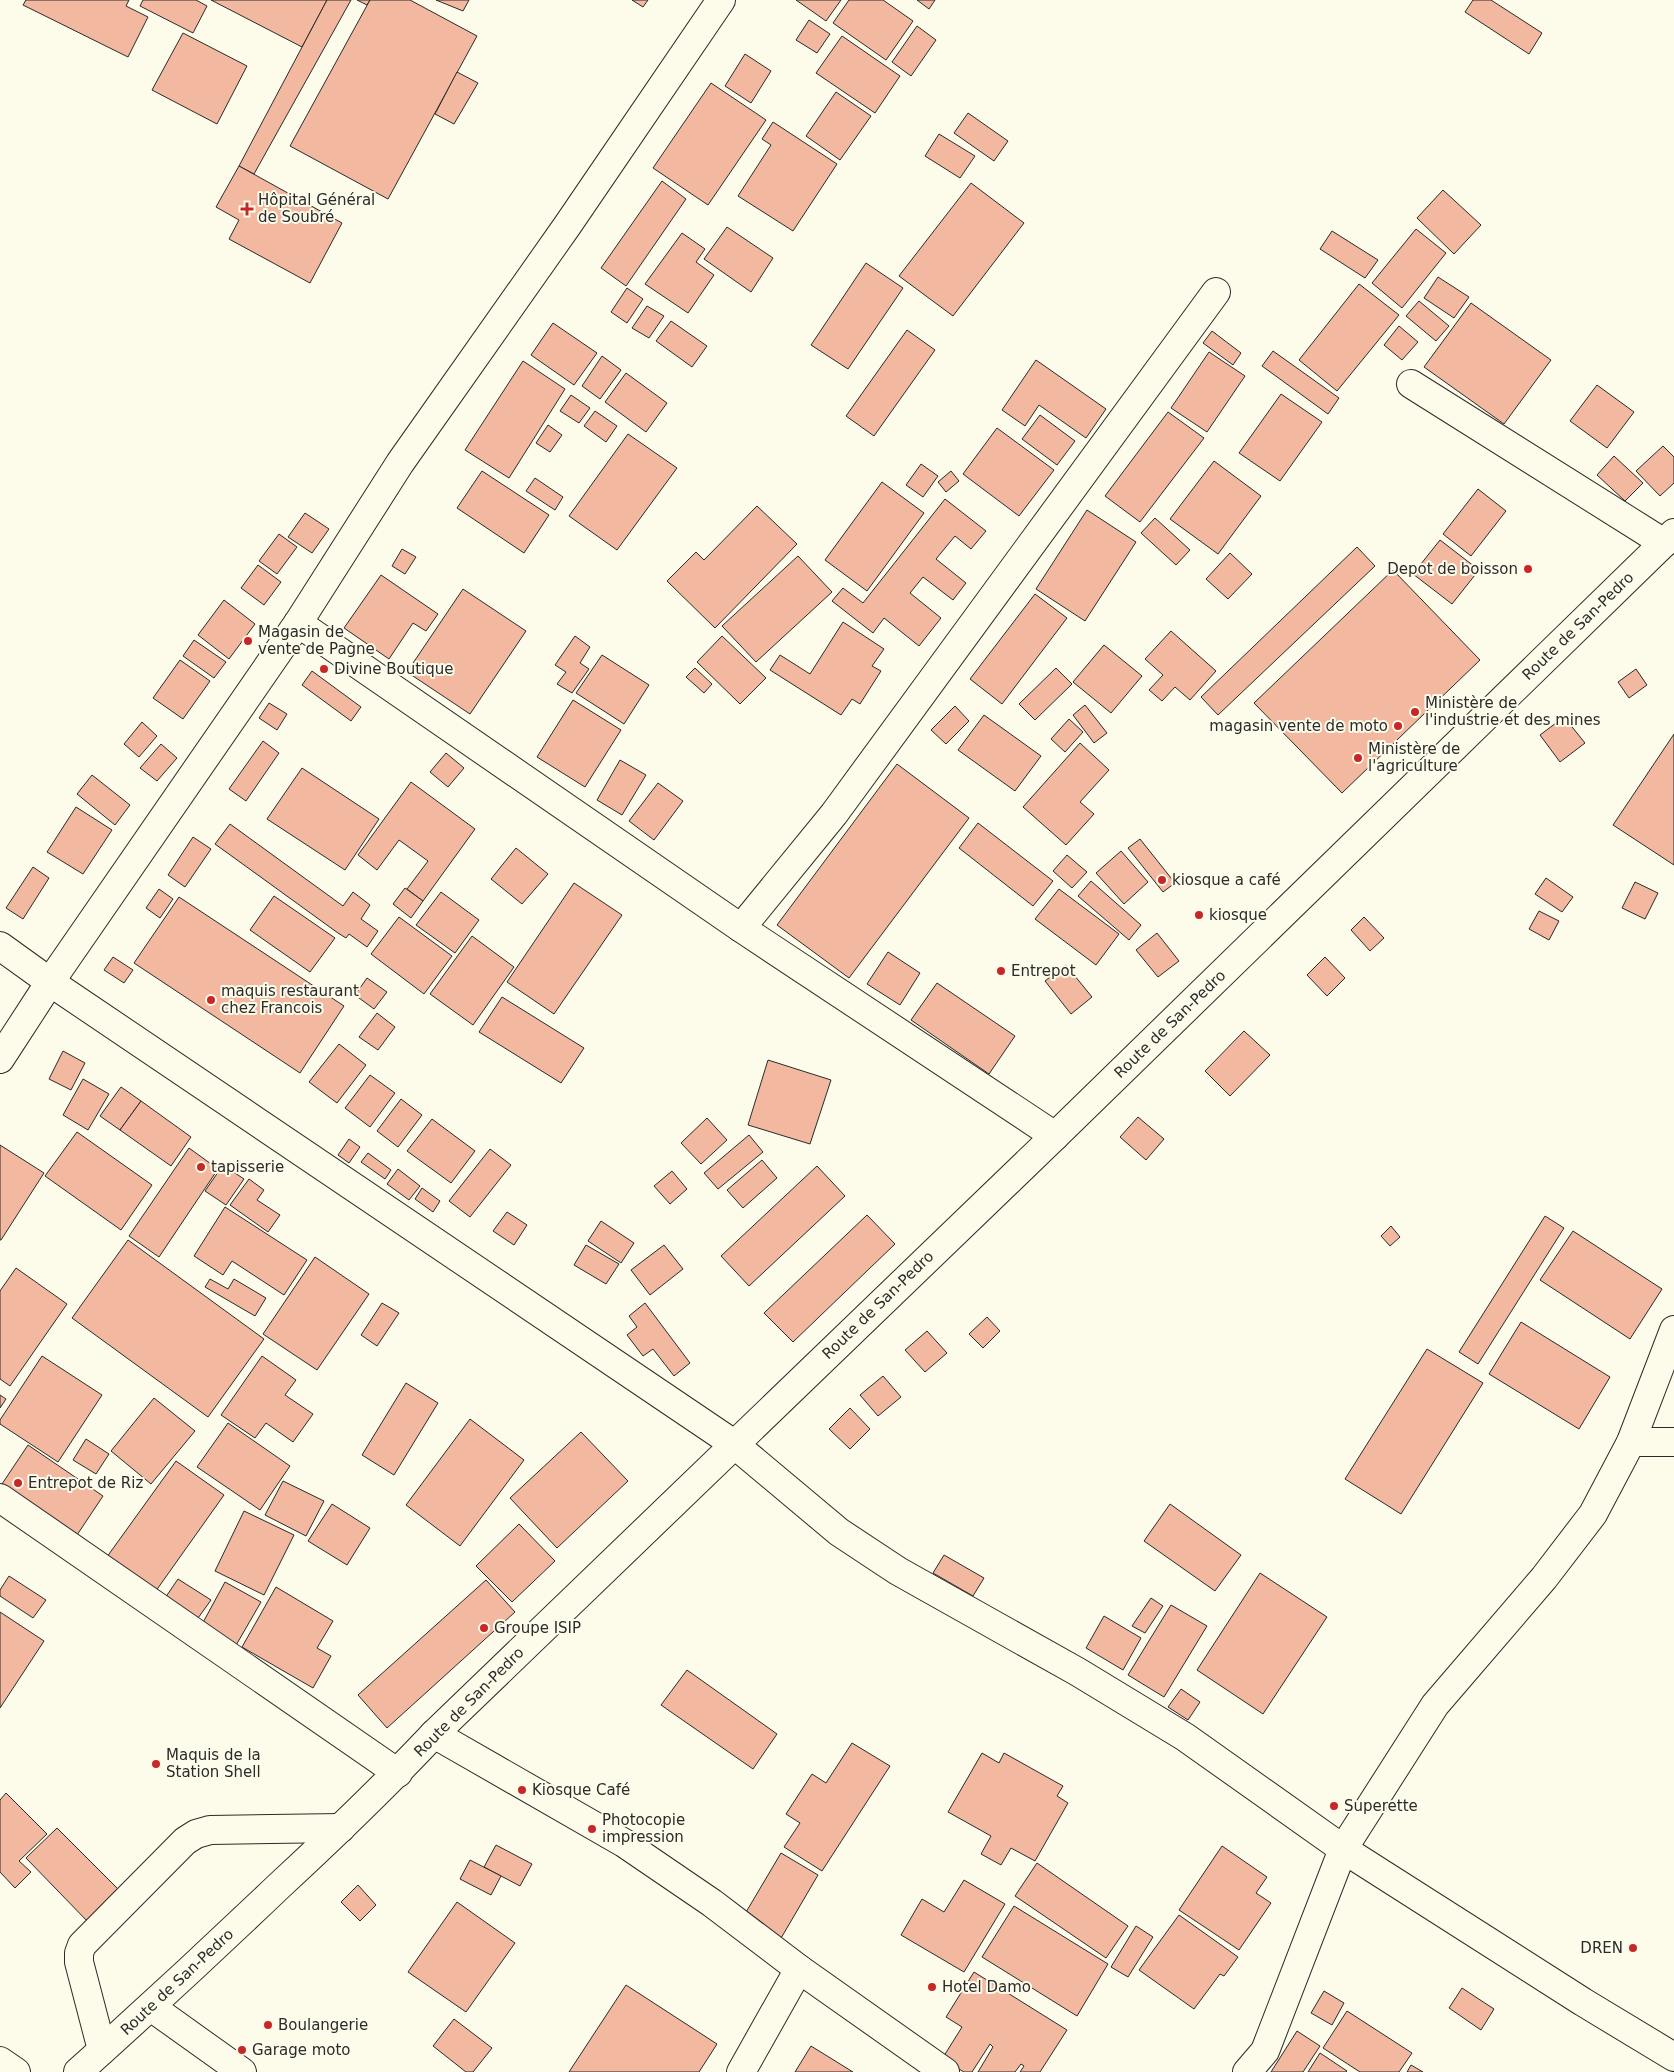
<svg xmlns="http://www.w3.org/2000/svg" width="1674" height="2072" font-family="'DejaVu Sans',sans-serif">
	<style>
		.building { fill: #f2b8a0; stroke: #2b2b2b }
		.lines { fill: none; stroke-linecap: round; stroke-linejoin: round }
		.minor-casing { stroke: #2b2b2b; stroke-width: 30 }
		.major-casing { stroke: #2b2b2b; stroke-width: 30 }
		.minor { stroke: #fdfbea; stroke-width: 28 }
		.major { stroke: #fdfbea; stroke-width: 28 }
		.poi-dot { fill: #c62828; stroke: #fdfbea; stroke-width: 2 }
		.labels { text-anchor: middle; stroke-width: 4; stroke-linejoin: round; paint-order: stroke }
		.poi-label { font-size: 15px; fill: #2b2b2b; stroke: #fdfbea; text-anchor: start }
		.street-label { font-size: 15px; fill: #2b2b2b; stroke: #fdfbea }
	</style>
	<rect width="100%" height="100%" fill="#fdfbea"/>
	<!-- building -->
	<g class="building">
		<path d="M26,0H129L126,6L148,17L128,57L23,5Z"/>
		<path d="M143,0H196L207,6L193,33L140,6Z"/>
		<path d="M211,0H327L302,47Z"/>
		<path d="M327,0H351L254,174L239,166Z"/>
		<path d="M357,0H370L367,5Z"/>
		<path d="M370,0H410L477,36L388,199L290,146Z"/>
		<path d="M436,0H469L463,11Z"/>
		<path d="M632,0H648L643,7Z"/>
		<path d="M796,0H841L826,21Z"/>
		<path d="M849,0H883L913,21L886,60L833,23Z"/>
		<path d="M917,0H935L929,9Z"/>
		<path d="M1473,0H1491L1542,33L1529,54L1465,12Z"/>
		<path d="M809,20L830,34L817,53L796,40Z"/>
		<path d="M917,26L936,40L911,76L892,62Z"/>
		<path d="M183,33L247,66L217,124L152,90Z"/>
		<path d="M842,36L900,76L875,113L816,73Z"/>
		<path d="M745,54L771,71L751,103L725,86Z"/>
		<path d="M457,72L478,83L454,124L435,114Z"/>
		<path d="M711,83L766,120L708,205L653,168Z"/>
		<path d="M836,92L871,116L840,160L806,136Z"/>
		<path d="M968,113L1008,141L994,161L954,133Z"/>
		<path d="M773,122L837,164L793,231L738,196L771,145L762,139Z"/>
		<path d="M939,134L975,156L960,178L925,156Z"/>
		<path d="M239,166L342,223L310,283L229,239L239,220L216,207Z"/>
		<path d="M662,181L686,199L626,286L601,268Z"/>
		<path d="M971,183L1024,223L953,316L899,276Z"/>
		<path d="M1443,190L1481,225L1454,254L1417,218Z"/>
		<path d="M727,227L773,258L751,292L704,259Z"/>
		<path d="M1416,229L1446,253L1402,308L1372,283Z"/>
		<path d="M1332,231L1378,260L1365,278L1320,249Z"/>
		<path d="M682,233L705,249L696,262L714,275L688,313L645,284Z"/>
		<path d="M866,263L903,288L848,369L811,345Z"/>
		<path d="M1438,277L1469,297L1454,318L1424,298Z"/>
		<path d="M1359,284L1399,315L1337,391L1299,360Z"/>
		<path d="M627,288L643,299L627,323L611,312Z"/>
		<path d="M1419,301L1449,326L1436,341L1406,316Z"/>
		<path d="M1471,303L1551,360L1504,424L1424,367Z"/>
		<path d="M647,306L664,316L649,338L632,328Z"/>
		<path d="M671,321L707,346L692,367L656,341Z"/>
		<path d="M553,323L597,353L574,385L531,355Z"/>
		<path d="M1399,326L1418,342L1402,360L1384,345Z"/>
		<path d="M907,330L935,350L874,436L846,416Z"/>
		<path d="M1212,331L1241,353L1233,365L1203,343Z"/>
		<path d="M1273,351L1339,398L1328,414L1262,366Z"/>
		<path d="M1209,352L1245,376L1207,432L1171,408Z"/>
		<path d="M602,356L621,370L600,399L582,386Z"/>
		<path d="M1036,360L1106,409L1086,438L1039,405L1025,426L1002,410Z"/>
		<path d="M523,361L565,389L509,478L465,450Z"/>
		<path d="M626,373L667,403L646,432L605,402Z"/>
		<path d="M1597,385L1634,412L1607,448L1570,421Z"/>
		<path d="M1281,394L1322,422L1280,481L1239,453Z"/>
		<path d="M571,395L590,408L579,423L560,411Z"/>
		<path d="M595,411L617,426L606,442L584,426Z"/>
		<path d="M1168,412L1204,438L1140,522L1105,496Z"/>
		<path d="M1040,415L1075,441L1057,465L1022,439Z"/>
		<path d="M548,425L562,435L550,452L536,443Z"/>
		<path d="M997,428L1054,470L1019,516L963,474Z"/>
		<path d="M628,434L677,468L617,550L569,516Z"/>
		<path d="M1663,446L1674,457V483L1660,496L1636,471Z"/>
		<path d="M1614,456L1643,483L1625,501L1597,475Z"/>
		<path d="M1214,461L1261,496L1218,554L1170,519Z"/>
		<path d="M921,464L938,476L923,497L906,485Z"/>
		<path d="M482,471L549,515L524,553L457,508Z"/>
		<path d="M951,471L959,481L946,492L938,482Z"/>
		<path d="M535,478L563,497L555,510L526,491Z"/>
		<path d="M882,482L924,513L867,591L825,560Z"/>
		<path d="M1478,489L1506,511L1471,556L1443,534Z"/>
		<path d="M945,499L986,531L971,549L955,536L936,559L966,583L953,600L923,577L910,593L941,618L919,646L884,618L873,633L832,601L843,588L863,603Z"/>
		<path d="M757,506L797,544L715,628L667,581L696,552L704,560Z"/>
		<path d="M1087,510L1136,542L1085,621L1036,589Z"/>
		<path d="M305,513L329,529L312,553L288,537Z"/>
		<path d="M1155,518L1190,550L1176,565L1141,533Z"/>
		<path d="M279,534L297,547L277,574L259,561Z"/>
		<path d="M1440,540L1479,570L1452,604L1413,574Z"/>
		<path d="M1357,547L1375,566L1218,715L1201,697Z"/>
		<path d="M402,549L416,557L405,574L392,566Z"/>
		<path d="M1230,553L1252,574L1228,599L1206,579Z"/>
		<path d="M798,556L832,592L756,662L722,626Z"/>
		<path d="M258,565L281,582L264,605L241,588Z"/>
		<path d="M1393,570L1480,660L1342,793L1254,703Z"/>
		<path d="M381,575L438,614L426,631L413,623L389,659L344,628Z"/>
		<path d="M463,589L526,631L470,714L407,672Z"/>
		<path d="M1035,594L1067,618L1002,704L970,679Z"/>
		<path d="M224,600L255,624L229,659L198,635Z"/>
		<path d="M843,622L884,649L872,666L881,671L860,704L852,699L841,715L770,670L780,655L810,674Z"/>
		<path d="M1171,631L1216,671L1190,700L1175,687L1162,701L1149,690L1163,675L1145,659Z"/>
		<path d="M575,636L590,647L580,663L589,669L572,693L557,684L566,672L555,665Z"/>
		<path d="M722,636L766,678L740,704L697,662Z"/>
		<path d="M194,640L226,662L214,678L183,656Z"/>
		<path d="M1104,645L1142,676L1111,713L1073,682Z"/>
		<path d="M602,655L649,685L624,724L576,693Z"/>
		<path d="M180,660L210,681L183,719L153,698Z"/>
		<path d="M695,668L712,684L704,693L686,677Z"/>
		<path d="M1056,668L1072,684L1035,720L1019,704Z"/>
		<path d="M1636,669L1647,685L1629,698L1618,682Z"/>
		<path d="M312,671L361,707L351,721L302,685Z"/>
		<path d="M573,700L621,730L585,787L537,757Z"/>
		<path d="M269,703L287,714L277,730L259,718Z"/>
		<path d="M1085,705L1107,733L1094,743L1073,715Z"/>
		<path d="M955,706L969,721L946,744L931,730Z"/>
		<path d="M984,715L1041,756L1015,791L958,750Z"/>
		<path d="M1564,717L1585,743L1560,762L1540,735Z"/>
		<path d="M1069,719L1083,732L1065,752L1051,739Z"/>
		<path d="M142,722L157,736L139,757L124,744Z"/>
		<path d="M1674,734V865L1613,825Z"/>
		<path d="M263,741L279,753L246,801L229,789Z"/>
		<path d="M1080,743L1109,770L1080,802L1094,814L1066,845L1023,807Z"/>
		<path d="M161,744L177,758L157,781L140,768Z"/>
		<path d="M446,753L464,768L448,787L430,772Z"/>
		<path d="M620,760L646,775L622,815L597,800Z"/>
		<path d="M897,764L969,818L849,978L777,925Z"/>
		<path d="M302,768L379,819L345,870L267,819Z"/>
		<path d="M92,775L130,805L115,825L77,794Z"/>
		<path d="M411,782L475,829L423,901L407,889L428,861L399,840L377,870L358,855Z"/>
		<path d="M658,783L683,801L654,840L629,821Z"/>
		<path d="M76,807L112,830L83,874L47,852Z"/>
		<path d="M978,823L1053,881L1033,906L959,848Z"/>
		<path d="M230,824L343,906L353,892L370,905L361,919L378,931L367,947L349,934L346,938L338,933L215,844Z"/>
		<path d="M193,837L211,849L185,887L168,875Z"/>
		<path d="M1140,839L1175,883L1163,892L1128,848Z"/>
		<path d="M516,848L548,874L522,904L491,879Z"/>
		<path d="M1121,851L1148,882L1124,904L1096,873Z"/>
		<path d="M1067,855L1087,872L1072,888L1053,871Z"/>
		<path d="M33,867L49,878L23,919L6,908Z"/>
		<path d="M1546,878L1573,897L1562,912L1535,894Z"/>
		<path d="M1091,881L1141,925L1129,940L1078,896Z"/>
		<path d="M1635,882L1658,893L1645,919L1622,908Z"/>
		<path d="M574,883L622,915L554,1014L507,982Z"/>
		<path d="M405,888L423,901L411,918L393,904Z"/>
		<path d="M159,889L173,899L160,918L146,908Z"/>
		<path d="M1059,889L1119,934L1096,965L1035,919Z"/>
		<path d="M441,892L479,920L455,953L416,925Z"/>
		<path d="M274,896L335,938L310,972L250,930Z"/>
		<path d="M179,897L344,1006L300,1073L134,963Z"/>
		<path d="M1539,911L1559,921L1549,940L1529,929Z"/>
		<path d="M399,917L452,956L424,994L371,954Z"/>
		<path d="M1364,917L1384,938L1370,951L1351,930Z"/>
		<path d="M1157,933L1179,961L1158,977L1136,950Z"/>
		<path d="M472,936L514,967L473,1025L430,994Z"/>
		<path d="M888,952L920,973L900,1005L867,984Z"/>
		<path d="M113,957L133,970L124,983L104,970Z"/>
		<path d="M1325,957L1345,978L1327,996L1307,975Z"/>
		<path d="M1066,965L1092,997L1071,1014L1045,981Z"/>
		<path d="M367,978L387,992L374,1009L355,995Z"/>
		<path d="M937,983L1015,1036L989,1074L911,1020Z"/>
		<path d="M502,997L584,1048L561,1083L479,1032Z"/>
		<path d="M377,1013L395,1027L378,1050L359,1037Z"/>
		<path d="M1244,1031L1270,1055L1230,1096L1205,1071Z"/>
		<path d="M339,1044L366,1065L337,1103L309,1082Z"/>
		<path d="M63,1051L85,1063L71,1090L49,1079Z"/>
		<path d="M768,1060L831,1080L810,1144L748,1125Z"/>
		<path d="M370,1075L395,1093L370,1127L345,1108Z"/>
		<path d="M83,1079L109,1094L88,1130L63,1115Z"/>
		<path d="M121,1087L141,1101L120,1130L100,1116Z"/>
		<path d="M401,1099L422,1115L398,1147L377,1131Z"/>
		<path d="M141,1101L191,1137L171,1166L120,1130Z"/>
		<path d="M1138,1117L1164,1139L1146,1160L1120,1137Z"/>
		<path d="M707,1118L727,1140L701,1164L681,1143Z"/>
		<path d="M432,1119L475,1151L451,1183L407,1151Z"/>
		<path d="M77,1132L152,1185L121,1230L45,1176Z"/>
		<path d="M749,1135L763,1152L718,1189L704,1173Z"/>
		<path d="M349,1139L360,1147L349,1163L338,1155Z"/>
		<path d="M0,1145L44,1173L1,1240H0Z"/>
		<path d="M189,1148L218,1169L159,1257L129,1236Z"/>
		<path d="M490,1149L511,1165L470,1217L449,1201Z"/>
		<path d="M368,1153L391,1170L385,1179L361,1162Z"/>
		<path d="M762,1160L777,1178L743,1208L727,1190Z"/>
		<path d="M223,1165L244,1179L226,1205L205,1191Z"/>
		<path d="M817,1166L845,1196L749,1286L721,1256Z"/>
		<path d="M398,1169L420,1186L409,1200L387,1184Z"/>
		<path d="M672,1171L687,1189L670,1204L654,1186Z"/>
		<path d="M249,1179L264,1190L257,1200L280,1215L268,1232L230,1205Z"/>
		<path d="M422,1188L440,1201L433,1212L415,1199Z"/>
		<path d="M225,1207L307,1260L284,1295L232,1261L223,1275L194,1256Z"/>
		<path d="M507,1212L527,1225L514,1245L493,1231Z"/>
		<path d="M867,1215L895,1244L793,1342L764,1313Z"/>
		<path d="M1545,1216L1564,1228L1478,1364L1459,1352Z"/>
		<path d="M601,1221L634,1243L621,1263L588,1241Z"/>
		<path d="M1391,1226L1400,1237L1390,1246L1381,1236Z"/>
		<path d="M1573,1231L1662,1289L1630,1339L1540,1280Z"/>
		<path d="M128,1240L264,1339L208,1417L72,1318Z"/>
		<path d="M586,1245L619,1264L606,1284L574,1265Z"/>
		<path d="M664,1245L683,1269L650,1295L631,1270Z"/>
		<path d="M315,1257L369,1294L317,1370L263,1334Z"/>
		<path d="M16,1268L67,1304L10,1386L0,1379V1291Z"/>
		<path d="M210,1279L228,1289L234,1279L266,1298L255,1316L205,1287Z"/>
		<path d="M382,1303L399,1313L377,1346L361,1335Z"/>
		<path d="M645,1303L690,1363L674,1376L653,1349L643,1356L627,1335L637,1327L629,1316Z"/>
		<path d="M987,1317L1000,1331L983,1348L969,1334Z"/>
		<path d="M1521,1322L1610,1377L1579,1429L1489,1374Z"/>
		<path d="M927,1331L947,1353L925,1372L905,1350Z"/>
		<path d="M1427,1349L1483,1383L1401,1514L1345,1479Z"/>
		<path d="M42,1356L102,1395L58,1462L0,1424V1420Z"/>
		<path d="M262,1356L296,1380L285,1395L313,1414L293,1442L266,1423L255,1438L221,1415Z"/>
		<path d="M883,1376L901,1397L878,1416L860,1395Z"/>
		<path d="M406,1383L438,1403L394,1475L362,1455Z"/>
		<path d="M0,1395L6,1399L0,1408Z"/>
		<path d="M154,1398L195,1431L151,1484L111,1451Z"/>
		<path d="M850,1408L870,1429L850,1449L829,1429Z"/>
		<path d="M470,1419L524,1460L460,1546L406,1505Z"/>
		<path d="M228,1423L290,1466L260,1510L197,1467Z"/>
		<path d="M581,1432L628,1481L557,1548L510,1498Z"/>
		<path d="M86,1439L109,1454L96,1474L73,1460Z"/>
		<path d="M28,1445L103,1496L75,1538L0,1487Z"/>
		<path d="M176,1461L224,1495L153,1595L104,1561Z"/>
		<path d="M283,1481L324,1501L306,1536L265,1515Z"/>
		<path d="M332,1504L370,1528L347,1565L308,1541Z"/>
		<path d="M1170,1504L1241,1555L1215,1591L1144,1541Z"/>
		<path d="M244,1511L294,1535L264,1595L215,1571Z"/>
		<path d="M519,1524L555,1561L512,1602L476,1566Z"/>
		<path d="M944,1555L984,1578L973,1596L933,1573Z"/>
		<path d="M1260,1573L1327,1617L1263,1714L1197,1670Z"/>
		<path d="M9,1576L46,1600L33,1618L0,1596V1590Z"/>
		<path d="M178,1579L211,1600L193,1625L161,1604Z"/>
		<path d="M486,1580L515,1612L387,1728L358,1695Z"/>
		<path d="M225,1582L261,1602L235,1647L200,1628Z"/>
		<path d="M276,1587L333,1621L317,1648L331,1656L313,1688L242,1647Z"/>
		<path d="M1151,1598L1163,1606L1145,1633L1132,1626Z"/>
		<path d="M1171,1605L1207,1626L1164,1697L1128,1675Z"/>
		<path d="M0,1612L44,1641L0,1708Z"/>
		<path d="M1104,1616L1141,1638L1123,1670L1086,1648Z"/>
		<path d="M687,1670L777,1734L753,1769L661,1705Z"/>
		<path d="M1181,1689L1200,1702L1188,1720L1168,1707Z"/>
		<path d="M852,1743L890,1766L822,1871L784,1847L800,1823L786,1814L812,1774L826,1783Z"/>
		<path d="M982,1753L999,1763L1004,1753L1063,1786L1057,1796L1068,1803L1035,1861L1011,1848L1001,1865L981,1854L991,1836L948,1812Z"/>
		<path d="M6,1793L47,1834L19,1861L31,1872L15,1888L0,1872V1800Z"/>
		<path d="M57,1828L121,1892L89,1923L26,1858Z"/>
		<path d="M496,1845L532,1864L520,1886L484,1867Z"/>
		<path d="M1222,1846L1267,1877L1256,1893L1271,1903L1239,1950L1179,1910Z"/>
		<path d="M781,1853L818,1875L777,1945L739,1924Z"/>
		<path d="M470,1860L501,1876L491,1895L460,1879Z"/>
		<path d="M1037,1863L1128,1926L1106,1958L1015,1896Z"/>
		<path d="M964,1880L1005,1904L964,1972L901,1935L922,1899L944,1912Z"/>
		<path d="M358,1885L376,1905L360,1921L341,1902Z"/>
		<path d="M457,1902L515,1943L466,2012L408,1972Z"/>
		<path d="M1014,1906L1108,1964L1077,2016L982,1957Z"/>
		<path d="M1179,1915L1238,1957L1224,1976L1220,1974L1194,2009L1139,1970Z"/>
		<path d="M1136,1926L1153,1937L1128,1977L1111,1967Z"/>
		<path d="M974,1972L1067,2030L1040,2072H1020L1024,2066L1021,2064L1015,2072H978L993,2047L990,2044L972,2072H964L942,2059L962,2027L946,2017Z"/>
		<path d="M626,1985L717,2044L699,2072H569Z"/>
		<path d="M1462,1988L1494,2009L1481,2030L1449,2008Z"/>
		<path d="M1324,1991L1344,2003L1332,2025L1311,2013Z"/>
		<path d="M1347,2011L1412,2053L1399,2072H1360L1323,2048Z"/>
		<path d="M454,2019L492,2048L473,2072H466L433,2046Z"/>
		<path d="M1297,2031L1320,2046L1303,2072H1271Z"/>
		<path d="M811,2046L853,2072H795Z"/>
		<path d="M1320,2053L1347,2071L1346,2072H1308Z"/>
		<path d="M1411,2065L1423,2072H1407Z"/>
	</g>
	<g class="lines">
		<!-- minor casing -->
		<g class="minor-casing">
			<g id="minor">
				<path d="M1411,384L1664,543"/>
				<path d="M298,623L741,928L1055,1136"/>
				<path d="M741,928L834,814L1216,292"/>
				<path d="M0,946L50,982L734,1444L839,1532L898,1571L1078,1672L1185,1737L1343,1849L1583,2002L1674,2057"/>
				<path d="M0,1059L50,982L298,623L400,463L567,226L721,0"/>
				<path d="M1631,1442H1674"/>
				<path d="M0,1498L398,1773"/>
				<path d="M434,1734L624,1843L712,1903L799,1969L945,2072"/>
				<path d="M151,2007L242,2072"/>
				<path d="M102,2050L79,1962V1953L82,1945L185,1841L196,1834L210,1830L341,1828"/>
				<path d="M0,2061L16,2072"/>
				<path d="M741,2072L799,1969"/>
				<path d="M1247,2072L1265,2051L1343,1849L1435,1705L1544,1578L1593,1514L1631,1442L1674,1330"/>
			</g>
		</g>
		<!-- major casing -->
		<g class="major-casing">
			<path id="major" d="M78,2072C146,2011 213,1949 279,1886C332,1837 384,1787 434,1734L1055,1136L1674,533"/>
		</g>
		<!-- minor -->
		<use href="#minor" class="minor"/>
		<!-- major -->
		<use href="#major" class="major"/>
	</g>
	<!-- markers -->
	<g class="poi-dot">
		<path d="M244.5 201.5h5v5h5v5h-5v5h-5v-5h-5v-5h5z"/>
		<circle cx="1528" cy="569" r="5"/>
		<circle cx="248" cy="641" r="5"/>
		<circle cx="324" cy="669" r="5"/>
		<circle cx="1415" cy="712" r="5"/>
		<circle cx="1398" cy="726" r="5"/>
		<circle cx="1358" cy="758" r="5"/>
		<circle cx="1162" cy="880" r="5"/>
		<circle cx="1199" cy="915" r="5"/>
		<circle cx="1001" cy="971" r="5"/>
		<circle cx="211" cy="1000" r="5"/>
		<circle cx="201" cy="1167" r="5"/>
		<circle cx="18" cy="1483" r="5"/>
		<circle cx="484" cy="1628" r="5"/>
		<circle cx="156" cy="1764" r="5"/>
		<circle cx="522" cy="1790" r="5"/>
		<circle cx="1334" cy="1806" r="5"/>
		<circle cx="592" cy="1829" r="5"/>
		<circle cx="1633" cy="1948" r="5"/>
		<circle cx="932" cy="1987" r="5"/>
		<circle cx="268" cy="2025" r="5"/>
		<circle cx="242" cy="2050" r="5"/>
	</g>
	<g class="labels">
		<!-- poi labels -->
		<g class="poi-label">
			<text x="258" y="205">Hôpital Général<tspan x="258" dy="17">de Soubré</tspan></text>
			<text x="1518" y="574" text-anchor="end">Depot de boisson</text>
			<text x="258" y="637">Magasin de<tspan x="258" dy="17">vente de Pagne</tspan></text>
			<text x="334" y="674">Divine Boutique</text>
			<text x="1425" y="708">Ministère de<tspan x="1425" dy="17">l'industrie et des mines</tspan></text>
			<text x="1388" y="731" text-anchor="end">magasin vente de moto</text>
			<text x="1368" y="754">Ministère de<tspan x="1368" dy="17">l'agriculture</tspan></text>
			<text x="1172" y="885">kiosque a café</text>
			<text x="1209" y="920">kiosque</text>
			<text x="1011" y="976">Entrepot</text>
			<text x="221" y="996">maquis restaurant<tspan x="221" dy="17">chez Francois</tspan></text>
			<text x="211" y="1172">tapisserie</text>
			<text x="28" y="1488">Entrepot de Riz</text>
			<text x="494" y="1633">Groupe ISIP</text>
			<text x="166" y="1760">Maquis de la<tspan x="166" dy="17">Station Shell</tspan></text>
			<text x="532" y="1795">Kiosque Café</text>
			<text x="1344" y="1811">Superette</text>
			<text x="602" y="1825">Photocopie<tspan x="602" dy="17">impression</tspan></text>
			<text x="1623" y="1953" text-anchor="end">DREN</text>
			<text x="942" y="1992">Hotel Damo</text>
			<text x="278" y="2030">Boulangerie</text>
			<text x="252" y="2055">Garage moto</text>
		</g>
		<!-- street labels -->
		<g class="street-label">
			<text transform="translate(1578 626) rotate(-44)" y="5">Route de San-Pedro</text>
			<text transform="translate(1170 1024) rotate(-44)" y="5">Route de San-Pedro</text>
			<text transform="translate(878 1305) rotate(-44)" y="5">Route de San-Pedro</text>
			<text transform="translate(469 1702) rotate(-45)" y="5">Route de San-Pedro</text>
			<text transform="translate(177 1982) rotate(-43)" y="5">Route de San-Pedro</text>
		</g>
	</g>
</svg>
